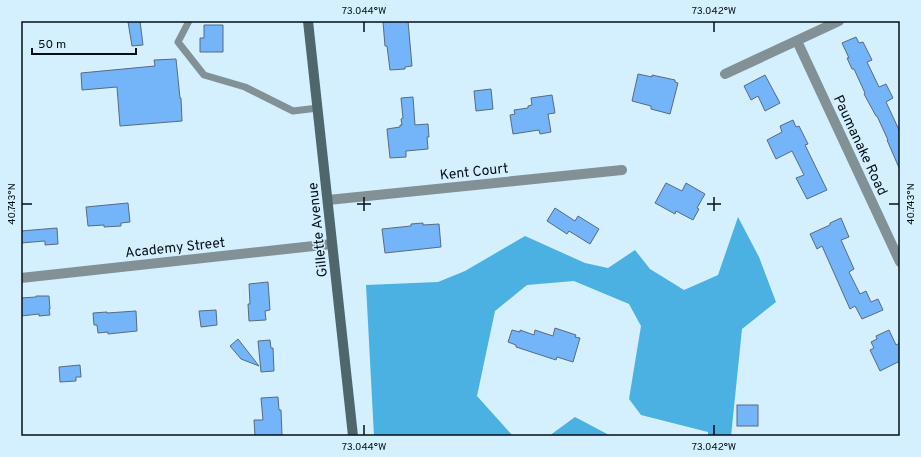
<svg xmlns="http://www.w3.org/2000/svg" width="921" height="457" font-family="Overpass,sans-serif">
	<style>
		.forest { fill: #4ab1e2 }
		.building { fill: #74b4f8; stroke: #576b82 }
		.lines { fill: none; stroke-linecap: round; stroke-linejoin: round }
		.lane { stroke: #819195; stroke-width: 7 }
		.street { stroke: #819195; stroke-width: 10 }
		.secondary { stroke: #4f666c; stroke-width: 10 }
		.ticks { fill: none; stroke: #040f15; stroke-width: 1.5 }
		.labels { text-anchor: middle; stroke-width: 3; stroke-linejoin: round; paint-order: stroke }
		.street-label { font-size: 14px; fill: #040f15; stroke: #d4effe }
		.neatline { fill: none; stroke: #040f15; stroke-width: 1.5 }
		.ticks-label { font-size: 10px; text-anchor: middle; fill: #040f15 }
	</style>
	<rect width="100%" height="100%" fill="#d4effe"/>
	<!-- forest -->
	<g class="forest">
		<path d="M738,217L759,257L776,302L742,329L731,436H708V432L641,415L629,399L641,326L629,304L574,281L527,285L495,311L477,396L513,436H374L366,285L438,282L465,271L525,236L585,263L608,268L635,250L650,269L684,290L718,275Z"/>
		<path d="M575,417L611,436H549Z"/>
	</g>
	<!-- building -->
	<g class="building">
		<path d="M135,21H140L143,45L132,46L128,22Z"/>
		<path d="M391,21H408L412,66L405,67V69L390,70L387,46H385L383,22Z"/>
		<path d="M204,25H223V52H200V38H204Z"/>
		<path d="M856,37L859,43L863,42L872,60L867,62L879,87L886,84L893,98L886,102L900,132V170L887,140H888L877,116H876L864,94L865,93L854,69H852L847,58H849L842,43Z"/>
		<path d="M176,59L180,98H181L182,121L120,126L117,87L82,90L81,73L155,66L154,60Z"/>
		<path d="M638,74L652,77V75L675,80V82L678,83L670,114L651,109V106L632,101Z"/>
		<path d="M765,75L780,103L765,111L758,96L751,100L744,86Z"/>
		<path d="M491,89L493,109L476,111L474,91Z"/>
		<path d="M552,95L555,113L548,114L551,132L540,134L539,130L513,134L510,115L515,114L514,110L528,108V106L532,105L531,98Z"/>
		<path d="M413,97L415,125L428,124L429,137H427L428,149L406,151V157L390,158L387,129L400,127V125H402L401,119L403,118L401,98Z"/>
		<path d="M793,120L796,127L799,126L808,144L805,145L827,190L807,199L796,178L804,175L792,151L776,159L767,140L782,132L780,126Z"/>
		<path d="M666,183L682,191L686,183L705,194L697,208L699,209L693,220L676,211L675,214L655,203Z"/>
		<path d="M128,203L130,222L121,223V226L104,227V225L88,226L86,207Z"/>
		<path d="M555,208L575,221L578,216L599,229L590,244L569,231L567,234L547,221Z"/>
		<path d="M841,218L849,237L841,240L854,269L849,272L860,294L866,291L871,302L878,299L883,310L862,319L855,306L850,309L822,246L817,249L810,234L830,225V223Z"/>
		<path d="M423,223V225L439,224L441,247L385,253L382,229L411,226V224Z"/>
		<path d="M57,228L58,244L45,245V241L21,243V231Z"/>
		<path d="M268,282L270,310L265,311L266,320L249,321L248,304H250L249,284Z"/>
		<path d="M36,296H49L50,309H49L50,315L39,316V314L21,316V298L36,297Z"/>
		<path d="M216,310L217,325L201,327L199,311Z"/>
		<path d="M136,311L137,331L108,334V332L98,333L97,325H94L93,313L107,312V313Z"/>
		<path d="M555,328L576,335L575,337L580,338L573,362L557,357L556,360L516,347V345L508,342L512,330L520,332V330L534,335L535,330L553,336Z"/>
		<path d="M889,330L896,345L900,343V361L880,371L870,350L874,348L871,342L877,339L876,336Z"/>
		<path d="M238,339L259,366L241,359L230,346Z"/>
		<path d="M270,340L271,348H273L274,371L261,372L258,341Z"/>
		<path d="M80,365L81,377H76V381L60,382L59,367Z"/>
		<path d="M278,397L279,410H281L282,435H278V436H255L254,420H263L261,398Z"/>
		<rect x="737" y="405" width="21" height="21"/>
	</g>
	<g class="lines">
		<!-- lane -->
		<path class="lane" d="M189,21L178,42L204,75L245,87L293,111L318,108"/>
		<!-- street -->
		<g class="street">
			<path d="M797,41L900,262"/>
			<path d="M725,74L839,21"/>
			<path d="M328,200L622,170"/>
			<path d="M21,278L332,244"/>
		</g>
		<!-- secondary -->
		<path class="secondary" d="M308,21L353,436"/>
	</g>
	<!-- ticks -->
	<path class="ticks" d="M364,22V32M714,22V32M364,197V211M714,197V211M22,204H32M357,204H371M707,204H721M889,204H899M364,425V435M714,425V435"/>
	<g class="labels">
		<!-- street labels -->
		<g class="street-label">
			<text transform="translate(861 145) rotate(65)" y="5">Paumanake Road</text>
			<text transform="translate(474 171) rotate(-6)" y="5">Kent Court</text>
			<text transform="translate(317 230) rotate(-96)" y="5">Gillette Avenue</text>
			<text transform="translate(175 247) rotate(-6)" y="5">Academy Street</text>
		</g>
	</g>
	<!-- border -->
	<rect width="921" height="457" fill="none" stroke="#d4effe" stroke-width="44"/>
	<!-- scale -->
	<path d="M32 48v6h104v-6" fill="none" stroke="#040f15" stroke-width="2"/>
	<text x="38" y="48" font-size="12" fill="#040f15" stroke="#d4effe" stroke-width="3" paint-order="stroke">50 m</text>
	<rect x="22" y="22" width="877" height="413" class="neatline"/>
	<g class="ticks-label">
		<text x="364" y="14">73.044°W</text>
		<text x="714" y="14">73.042°W</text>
		<text transform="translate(11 204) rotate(-90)" y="4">40.743°N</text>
		<text transform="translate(910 204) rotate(-90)" y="4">40.743°N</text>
		<text x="364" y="450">73.044°W</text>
		<text x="714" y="450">73.042°W</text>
	</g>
</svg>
